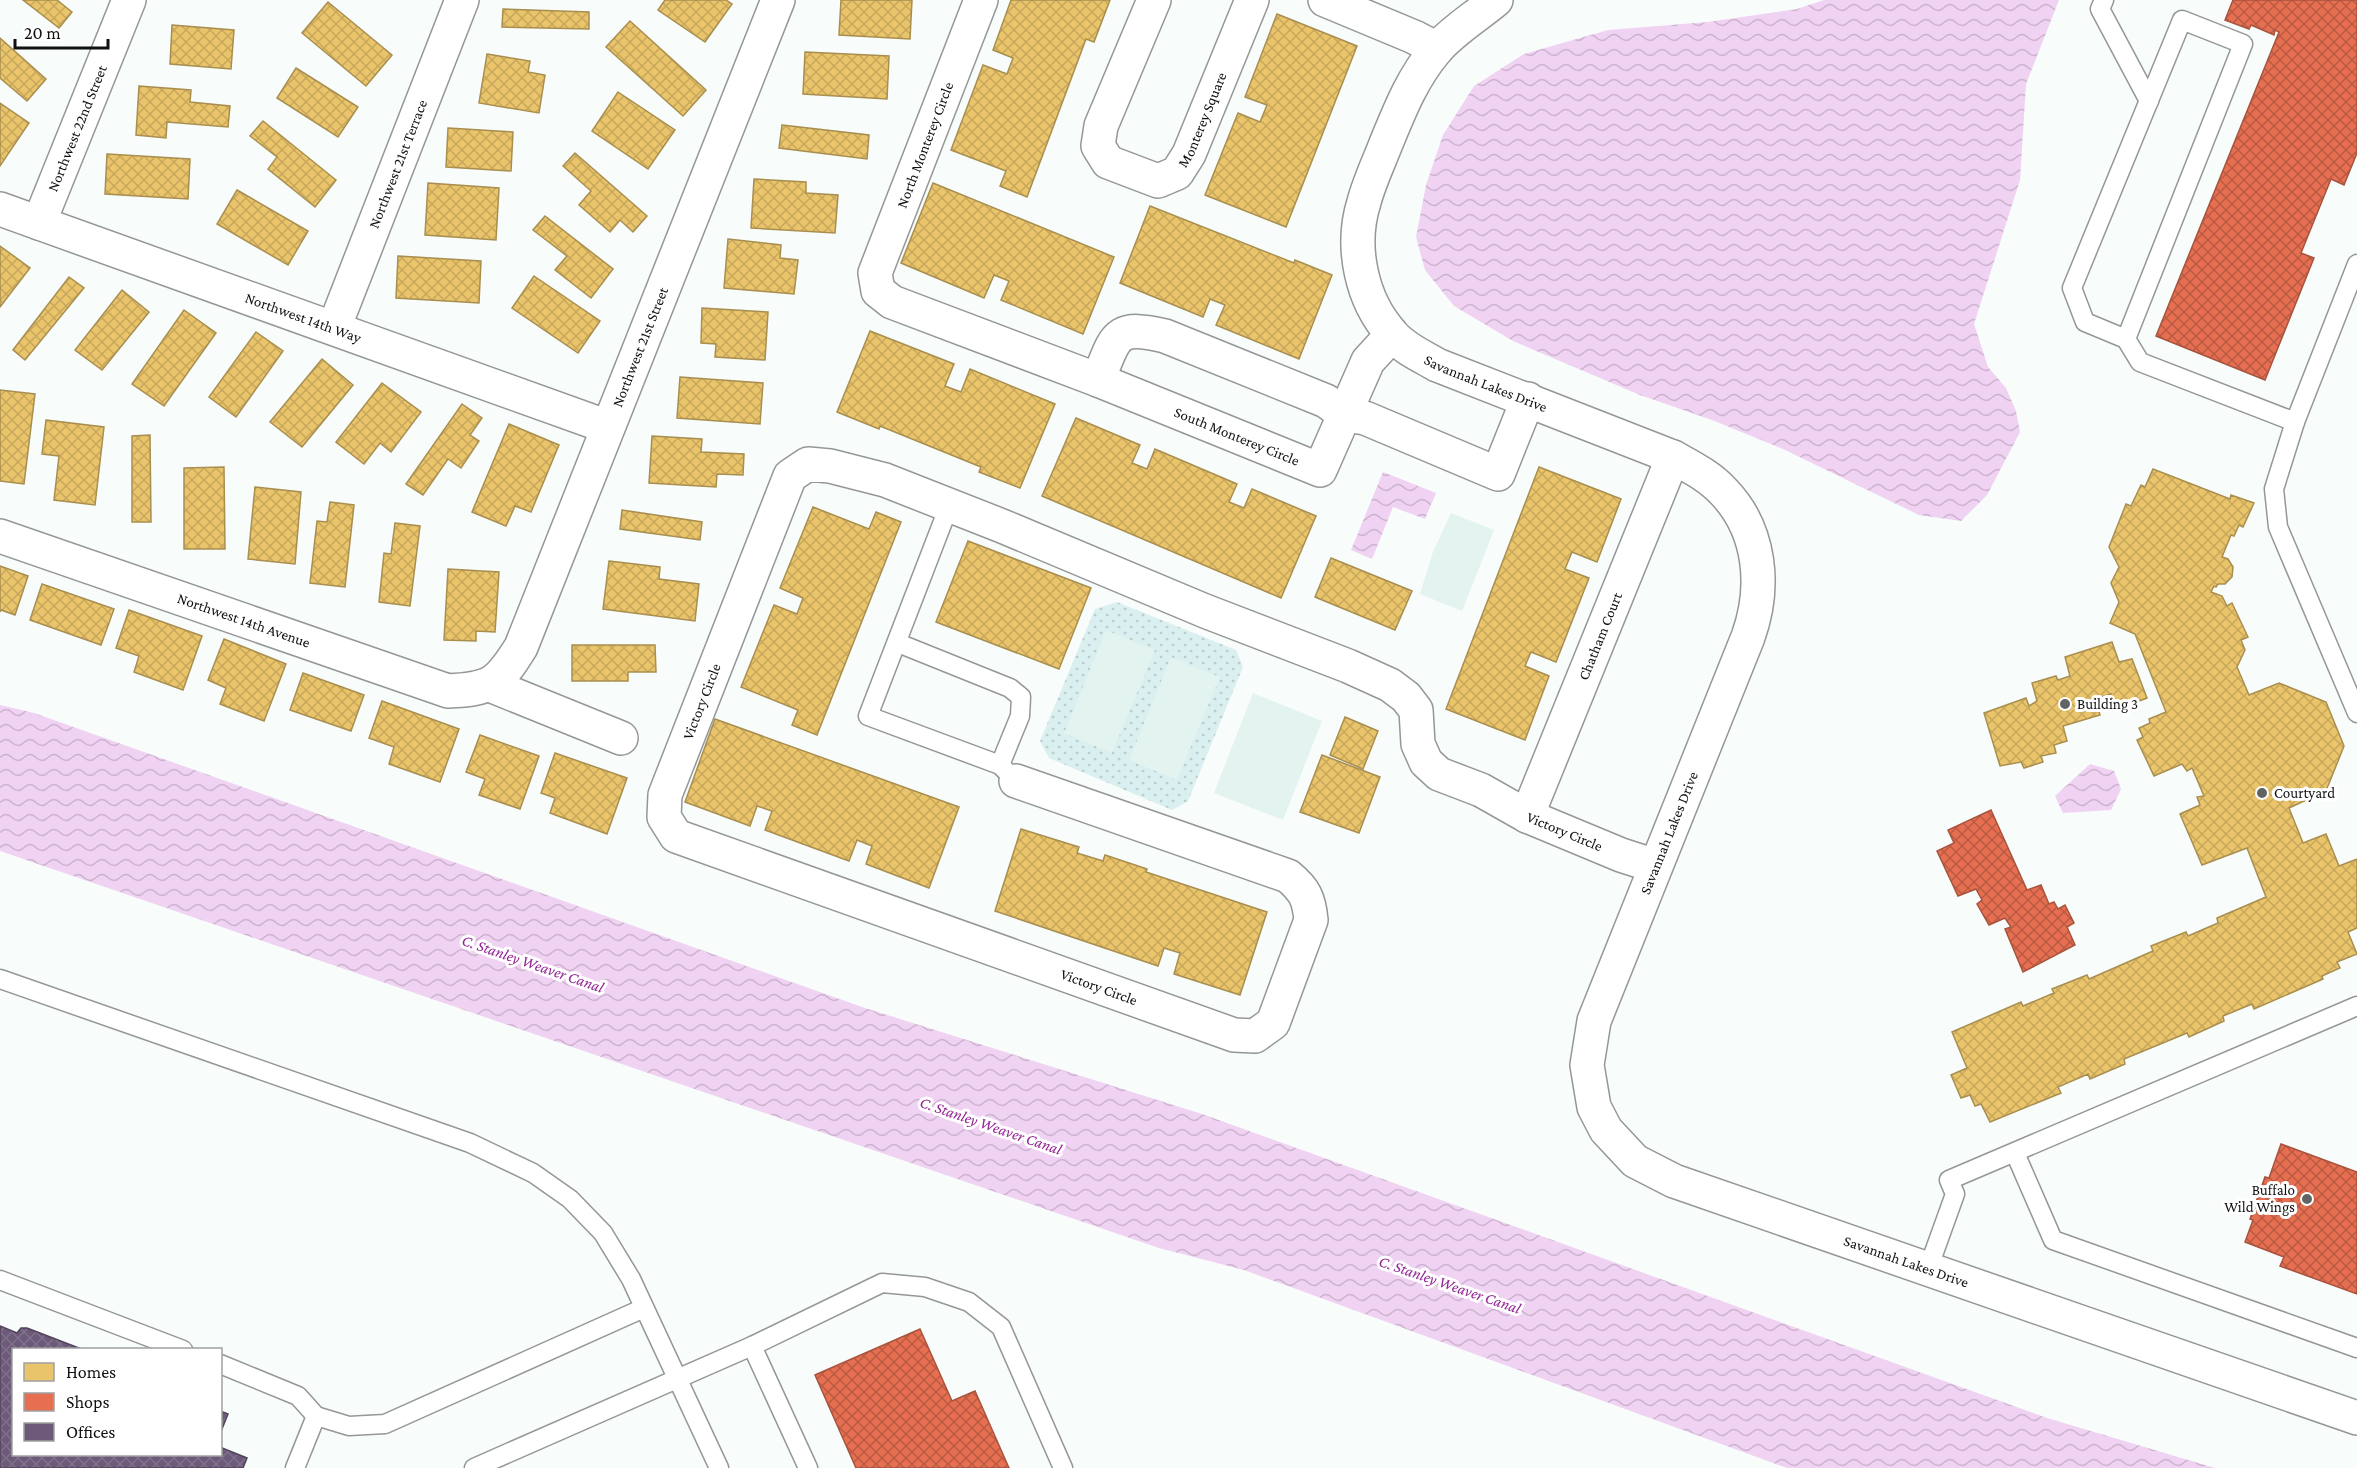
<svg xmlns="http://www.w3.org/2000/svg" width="2357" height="1468" font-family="'Crimson Pro',serif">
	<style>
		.park { fill: url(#park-dots) }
		.pitch { fill: #e2f3f0 }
		.water { fill: url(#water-waves) }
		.homes { fill: url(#homes-cross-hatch); stroke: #a88e4f; stroke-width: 1.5 }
		.shops { fill: url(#shops-cross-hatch); stroke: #a7533e; stroke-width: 1.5 }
		.offices { fill: url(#offices-cross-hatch); stroke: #51435a; stroke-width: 1.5 }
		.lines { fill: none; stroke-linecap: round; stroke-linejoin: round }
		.lane-casing { stroke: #959796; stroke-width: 21 }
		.street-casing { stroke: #959796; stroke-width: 36 }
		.lane { stroke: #fefffe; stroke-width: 18 }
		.street { stroke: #fefffe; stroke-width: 33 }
		.poi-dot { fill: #626363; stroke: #fff; stroke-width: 2 }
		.labels { text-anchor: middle; stroke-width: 6; stroke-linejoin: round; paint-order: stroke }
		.street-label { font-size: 15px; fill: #111; stroke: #fff }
		.poi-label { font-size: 15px; fill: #111; stroke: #fff; text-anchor: start }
		.water-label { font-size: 16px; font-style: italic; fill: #942696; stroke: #fff }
	</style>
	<defs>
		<pattern id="park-dots" width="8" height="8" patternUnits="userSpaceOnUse" patternTransform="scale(1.5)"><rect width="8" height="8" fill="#daefef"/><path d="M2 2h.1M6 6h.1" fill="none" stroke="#bacccc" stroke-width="1.8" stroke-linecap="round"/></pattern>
		<pattern id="water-waves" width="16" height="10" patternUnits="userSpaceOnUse" patternTransform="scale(1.5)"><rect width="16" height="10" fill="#f0d2f3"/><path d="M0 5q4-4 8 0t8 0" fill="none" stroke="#cdb3cf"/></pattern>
		<pattern id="homes-cross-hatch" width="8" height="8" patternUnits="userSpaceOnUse" patternTransform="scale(1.5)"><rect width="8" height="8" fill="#e9c46a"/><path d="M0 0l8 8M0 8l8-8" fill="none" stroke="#c7a75b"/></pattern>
		<pattern id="shops-cross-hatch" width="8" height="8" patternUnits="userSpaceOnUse" patternTransform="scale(1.5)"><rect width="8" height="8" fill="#e76f51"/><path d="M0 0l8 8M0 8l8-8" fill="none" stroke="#ba5a42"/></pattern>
		<pattern id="offices-cross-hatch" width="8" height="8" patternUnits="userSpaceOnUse" patternTransform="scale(1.5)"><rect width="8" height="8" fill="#6d597a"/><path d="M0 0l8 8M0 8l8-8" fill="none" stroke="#80718a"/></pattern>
	</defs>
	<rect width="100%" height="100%" fill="#f8fcfa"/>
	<!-- park -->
	<path class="park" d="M1117,602L1236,650L1243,667L1188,801L1172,810L1049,758L1040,741L1095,609Z"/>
	<!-- pitch -->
	<g class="pitch">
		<path d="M1451,513L1494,530L1462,611L1420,594L1433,552Z"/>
		<path d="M1106,630L1155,650L1112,753L1064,733Z"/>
		<path d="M1171,657L1220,677L1177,780L1129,760Z"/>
		<path d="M1253,693L1322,721L1283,820L1214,793Z"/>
	</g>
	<!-- water -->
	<g class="water">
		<path d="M1824,0H2059L2026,84L2020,180L1974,324L1988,367L2006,388L2016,411L2020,432L1987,495L1961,521L1919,515L1783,449L1712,420L1640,395L1513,341L1454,306L1425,270L1416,237L1426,185L1443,135L1474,86L1524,54L1608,30L1708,22L1797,9Z"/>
		<path d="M1383,472L1436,493L1425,519L1393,507L1372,559L1351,550Z"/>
		<path d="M0,705L34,713L865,1008L1202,1114L2047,1418L2215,1468H1787L1244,1270L1159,1248L0,851Z"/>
		<path d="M2090,764L2114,771L2121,789L2111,810L2063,813L2055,796Z"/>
	</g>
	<!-- homes -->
	<g class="homes">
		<path d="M23,0H57L72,12L59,28Z"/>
		<path d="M665,0H726L732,4L705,42L658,10Z"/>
		<path d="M841,0H912L910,39L839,35Z"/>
		<path d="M1011,0H1110L1094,42L1086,39L1027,197L1000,186L1006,171L951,150L983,65L1007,74L1013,58L993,50Z"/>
		<path d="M328,2L392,55L366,86L302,33Z"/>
		<path d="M503,9L589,12V29L502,27Z"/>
		<path d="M1277,14L1357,46L1286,227L1205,195L1238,113L1260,122L1267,105L1245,97Z"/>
		<path d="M630,21L706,90L683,116L606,47Z"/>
		<path d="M172,25L234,30L231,69L170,64Z"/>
		<path d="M0,38L46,79L27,101L0,78Z"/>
		<path d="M805,52L889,56L887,99L803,94Z"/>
		<path d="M487,54L530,61L528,72L545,75L539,113L479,103Z"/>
		<path d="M296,68L358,107L338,137L277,98Z"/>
		<path d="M139,86L191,90L190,102L230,106L228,127L167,122L166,138L136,135Z"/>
		<path d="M618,92L675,130L648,169L592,131Z"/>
		<path d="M0,103L29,123L0,166Z"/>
		<path d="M263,121L336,180L315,207L268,169L277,157L250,136Z"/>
		<path d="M782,125L869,135L867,159L779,148Z"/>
		<path d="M448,128L513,132L511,171L446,167Z"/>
		<path d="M575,153L647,216L633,232L620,220L610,232L579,205L591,191L563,166Z"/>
		<path d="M107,154L190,159L188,199L105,194Z"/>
		<path d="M754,179L806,182V193L838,195L835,233L751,228Z"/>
		<path d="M428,183L499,188L496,240L425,235Z"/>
		<path d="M933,183L1114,257L1083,334L1001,300L1009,281L994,275L984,298L901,263Z"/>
		<path d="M237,190L308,231L288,265L217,224Z"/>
		<path d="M1150,206L1294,263L1295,260L1332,275L1299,359L1216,325L1225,305L1210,299L1203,317L1120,283Z"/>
		<path d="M545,216L613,269L591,298L555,270L567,256L533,230Z"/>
		<path d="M728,239L781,245L780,258L798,260L794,294L724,288Z"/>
		<path d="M0,246L30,268L0,307Z"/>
		<path d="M398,256L481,261L479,303L396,298Z"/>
		<path d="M534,276L600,321L578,353L512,308Z"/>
		<path d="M69,277L84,288L25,360L13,350Z"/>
		<path d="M122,290L149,312L102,370L75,350Z"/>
		<path d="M702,308L768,312L765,360L715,357L716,344L701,343Z"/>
		<path d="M184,310L216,333L164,406L132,384Z"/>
		<path d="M870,331L954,364L945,386L961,392L970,369L1055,404L1020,488L979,472L981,467L880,426L879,429L837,412Z"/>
		<path d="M256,332L283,351L236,417L209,397Z"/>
		<path d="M322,359L353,385L302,447L270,422Z"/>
		<path d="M680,377L763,383L760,424L677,418Z"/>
		<path d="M382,383L421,412L391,452L380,443L364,464L336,442Z"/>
		<path d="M0,390L35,394L24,484L0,481Z"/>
		<path d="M462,404L482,418L470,435L479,441L461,468L448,459L423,495L406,484Z"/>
		<path d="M1076,418L1140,445L1132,463L1147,469L1155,449L1237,484L1229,502L1244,508L1252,489L1316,516L1281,598L1042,496Z"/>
		<path d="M46,420L104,427L95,505L54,500L59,456L42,454Z"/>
		<path d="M509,424L559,445L531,512L515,506L506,526L472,512Z"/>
		<path d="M150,435L151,522H132V436Z"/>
		<path d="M652,436L702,439L701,452L744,454L743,475L717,474L716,487L649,483Z"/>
		<path d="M224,467L225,549H184V468Z"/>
		<path d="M1539,467L1621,499L1597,562L1572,552L1565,569L1589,578L1556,662L1531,652L1525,666L1549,676L1525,740L1446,709Z"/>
		<path d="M2153,469L2230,499L2231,495L2254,503L2243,527L2239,525L2234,536L2231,535L2222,557L2228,559L2233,567L2232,577L2225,584H2218L2216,587L2214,586L2211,592L2222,596L2227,606L2232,603L2248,637L2241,640L2245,650L2237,667L2249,695L2279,683L2326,702L2344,746L2326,791L2289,808L2303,843L2326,834L2339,866L2357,859V928L2348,932L2357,954L2337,962L2340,968L2322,976L2323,979L2254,1009L2252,1004L2223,1016L2224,1021L2189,1037L2187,1033L2124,1059L2125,1064L2090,1079L2088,1074L2058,1087L2061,1093L1990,1122L1981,1104L1975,1106L1970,1095L1961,1098L1951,1075L1967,1068L1952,1032L2021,1002L2023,1006L2054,993L2052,989L2087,975L2089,979L2153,951L2151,946L2186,932L2188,936L2218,923L2217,918L2266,897L2247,848L2202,865L2180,814L2200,805L2197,797L2204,796L2192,768L2187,771L2182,764L2154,776L2137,740L2143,737L2139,728L2150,723L2149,719L2166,712L2135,634L2110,623L2119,602L2111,583L2119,567L2109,547L2126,504L2131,506L2141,485L2145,487Z"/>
		<path d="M255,487L301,492L295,564L248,559Z"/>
		<path d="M330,502L354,505L345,587L310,583L317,521L327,522Z"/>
		<path d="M813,507L869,529L876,512L901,522L817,735L792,725L798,710L741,687L774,605L797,614L803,598L780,588Z"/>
		<path d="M622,510L702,522L700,540L620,529Z"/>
		<path d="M395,523L420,526L410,606L379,602L384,553L391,554Z"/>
		<path d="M968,541L1091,588L1059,669L936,622Z"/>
		<path d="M1331,558L1412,591L1395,630L1315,597Z"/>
		<path d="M609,561L660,567L659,579L699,584L695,621L603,609Z"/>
		<path d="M0,566L28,576L15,615L1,610L0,612Z"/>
		<path d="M448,569L499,572L495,632L476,631V641L444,640Z"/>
		<path d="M42,584L114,609L101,645L30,620Z"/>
		<path d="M129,610L202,636L183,690L134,672L139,656L116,648Z"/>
		<path d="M224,639L286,664L264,721L220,704L226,688L208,680Z"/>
		<path d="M2112,642L2119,662L2132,659L2147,698L2116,710L2111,694L2095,699L2100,715L2063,726L2067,741L2054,745L2056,753L2041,756L2043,762L2024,768L2021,762L2000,766L1984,713L2026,698L2029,706L2037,701L2032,683L2056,676L2058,680L2070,676L2065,657Z"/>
		<path d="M572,645H655L656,672H628V681H572Z"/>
		<path d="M303,673L364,695L351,731L290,710Z"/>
		<path d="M382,701L459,729L440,782L389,764L394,747L369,738Z"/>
		<path d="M1345,717L1378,731L1363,769L1330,755Z"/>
		<path d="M715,719L959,807L929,888L866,864L872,846L857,840L849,861L765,830L772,811L757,806L750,826L685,802Z"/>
		<path d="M480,735L539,756L520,809L479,795L485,779L466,772Z"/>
		<path d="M555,753L627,778L607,834L550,813L555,798L541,793Z"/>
		<path d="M1322,755L1380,777L1359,833L1300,812Z"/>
		<path d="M1021,829L1079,847L1077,853L1103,861L1105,855L1147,869L1146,872L1267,912L1240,995L1174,974L1180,953L1164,948L1158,966L995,911Z"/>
	</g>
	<!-- shops -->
	<g class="shops">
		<path d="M2233,0H2357V153L2344,185L2331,179L2301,253L2314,258L2265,380L2156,336L2279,32L2275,30L2274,35L2251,25L2249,29L2225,20Z"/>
		<path d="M1991,810L2027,890L2041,885L2049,904L2054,902L2058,909L2065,905L2074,923L2067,927L2075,945L2023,972L2005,929L2011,927L2005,918L1989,925L1977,904L1982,900L1976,889L1958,896L1937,851L1954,843L1948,830Z"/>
		<path d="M2281,1144L2357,1172V1294L2280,1266L2284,1257L2245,1242L2253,1220L2250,1219L2265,1177L2269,1178Z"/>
		<path d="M920,1329L952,1401L975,1391L1009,1468H856L815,1375Z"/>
	</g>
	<!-- offices -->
	<g class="offices">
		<path d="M0,1326L17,1333L21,1328H27L84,1350H14V1454H220V1447L247,1458L243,1468H0Z"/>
		<path d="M220,1411L228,1414L220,1434Z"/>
	</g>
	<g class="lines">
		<!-- lane casing -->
		<g class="lane-casing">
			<g id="lane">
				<path d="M2104,0L2100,9L2149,101"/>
				<path d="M2357,264L2295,422L2274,489L2278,527L2357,713"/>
				<path d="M2126,339L2085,322L2072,288L2182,20L2243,44L2126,339L2140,362L2295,422"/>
				<path d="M949,506L868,716L1000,765L1016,781"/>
				<path d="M898,643L1010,688L1021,697L1020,716L1000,765"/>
				<path d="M0,979L470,1143L533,1173L570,1199L603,1233L631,1279L719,1468"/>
				<path d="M2015,1153L2053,1240L2357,1348"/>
				<path d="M1928,1269L1955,1194L1949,1180L2357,1006"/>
				<path d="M0,1280L183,1350"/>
				<path d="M752,1346L808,1468"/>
				<path d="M220,1364L298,1396L316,1416"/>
				<path d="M295,1468L316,1416L349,1426L385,1424L644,1308"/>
				<path d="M474,1468L752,1346L882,1283L925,1287L969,1302L1001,1327L1063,1468"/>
			</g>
		</g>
		<!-- street casing -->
		<g class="street-casing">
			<g id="street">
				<path id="s1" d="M981,0L875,273L878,291L892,302L1098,380L1320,470L1368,361L1392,335"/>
				<path id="s2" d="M1154,0L1101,126L1098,146L1108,162L1158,181L1177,173L1189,154L1252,0"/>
				<path d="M1325,0L1414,37L1437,49"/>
				<path id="s3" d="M1496,0C1477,16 1452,31 1436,50C1412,78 1399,112 1385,146C1378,164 1369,183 1364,202C1350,246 1361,300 1392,334C1403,348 1422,356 1437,365L1673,457C1691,467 1709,476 1723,491C1761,530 1766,587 1748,637L1594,1021L1587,1065L1594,1107L1606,1130L1635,1161L1674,1181L2357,1418"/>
				<path id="s4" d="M0,209L608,427"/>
				<path id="s5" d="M39,223L129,0"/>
				<path id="s6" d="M334,328L462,0"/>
				<path d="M1098,380C1116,336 1114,324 1165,336L1326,401L1345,415L1365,418L1498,474L1528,399"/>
				<path id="s7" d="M0,536L448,691C491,689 498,684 521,647L778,0"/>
				<path d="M490,685L621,738"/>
				<path id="s8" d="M1016,781L1288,876C1305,890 1309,899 1311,920L1273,1023L1255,1036L1234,1035L676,836L664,817L665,795L790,476L808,464L830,466L885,480L1002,526L1205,611L1348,666L1390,685L1406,697L1416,710L1418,744L1426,762L1439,774L1481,790L1527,816L1621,855L1655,866"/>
				<path id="s9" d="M1527,816L1673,457"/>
			</g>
		</g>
		<!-- lane -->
		<use href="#lane" class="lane"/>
		<!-- street -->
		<use href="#street" class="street"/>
	</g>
	<!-- markers -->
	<g class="poi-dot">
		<circle cx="2065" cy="704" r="6"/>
		<circle cx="2262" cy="793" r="6"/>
		<circle cx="2307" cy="1199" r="6"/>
	</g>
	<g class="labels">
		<!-- street labels -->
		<g class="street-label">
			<text dy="5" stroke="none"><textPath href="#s2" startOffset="309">Monterey Square</textPath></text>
			<text dy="5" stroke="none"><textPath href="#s5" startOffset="102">Northwest 22nd Street</textPath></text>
			<text transform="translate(925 145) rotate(-69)" y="5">North Monterey Circle</text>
			<text dy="5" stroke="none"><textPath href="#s6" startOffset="176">Northwest 21st Terrace</textPath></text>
			<text dy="5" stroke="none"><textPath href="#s4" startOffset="322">Northwest 14th Way</textPath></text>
			<text dy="5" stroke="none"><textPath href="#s7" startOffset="888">Northwest 21st Street</textPath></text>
			<text dy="5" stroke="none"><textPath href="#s3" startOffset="495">Savannah Lakes Drive</textPath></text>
			<text dy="5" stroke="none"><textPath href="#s1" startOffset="699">South Monterey Circle</textPath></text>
			<text dy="5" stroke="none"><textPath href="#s7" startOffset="258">Northwest 14th Avenue</textPath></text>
			<text dy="5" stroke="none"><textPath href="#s9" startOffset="194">Chatham Court</textPath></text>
			<text dy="5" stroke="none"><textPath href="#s8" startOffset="1230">Victory Circle</textPath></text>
			<text dy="5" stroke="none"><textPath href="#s8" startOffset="2364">Victory Circle</textPath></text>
			<text transform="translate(1669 833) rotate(-68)" y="5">Savannah Lakes Drive</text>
			<text transform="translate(1099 987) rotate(20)" y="5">Victory Circle</text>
			<text dy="5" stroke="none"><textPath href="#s3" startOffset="1772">Savannah Lakes Drive</textPath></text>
		</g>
		<!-- poi labels -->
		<g class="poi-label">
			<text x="2077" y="709">Building 3</text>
			<text x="2274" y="798">Courtyard</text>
			<text x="2295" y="1195" text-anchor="end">Buffalo<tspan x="2295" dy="17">Wild Wings</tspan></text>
		</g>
		<!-- water labels -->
		<g class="water-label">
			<text transform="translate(533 963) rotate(19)" y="6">C. Stanley Weaver Canal</text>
			<text transform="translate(991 1125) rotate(19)" y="6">C. Stanley Weaver Canal</text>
			<text transform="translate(1450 1284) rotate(19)" y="6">C. Stanley Weaver Canal</text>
		</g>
	</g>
	<!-- legend -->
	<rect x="12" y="1348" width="210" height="108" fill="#ffffff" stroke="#a0a0a0" stroke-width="1.5"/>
	<rect x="24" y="1363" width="30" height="18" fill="#e9c46a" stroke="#a0a0a0" stroke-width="1.5"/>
	<text x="66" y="1378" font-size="18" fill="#111111">Homes</text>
	<rect x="24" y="1393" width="30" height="18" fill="#e76f51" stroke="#a0a0a0" stroke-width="1.5"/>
	<text x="66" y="1408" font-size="18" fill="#111111">Shops</text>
	<rect x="24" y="1423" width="30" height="18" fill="#6d597a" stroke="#a0a0a0" stroke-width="1.5"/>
	<text x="66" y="1438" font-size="18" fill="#111111">Offices</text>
	<!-- scale -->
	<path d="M15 39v9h93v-9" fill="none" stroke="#111111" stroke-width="3"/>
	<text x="24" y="39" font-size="18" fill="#111111" stroke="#ffffff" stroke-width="4.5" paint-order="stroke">20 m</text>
</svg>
